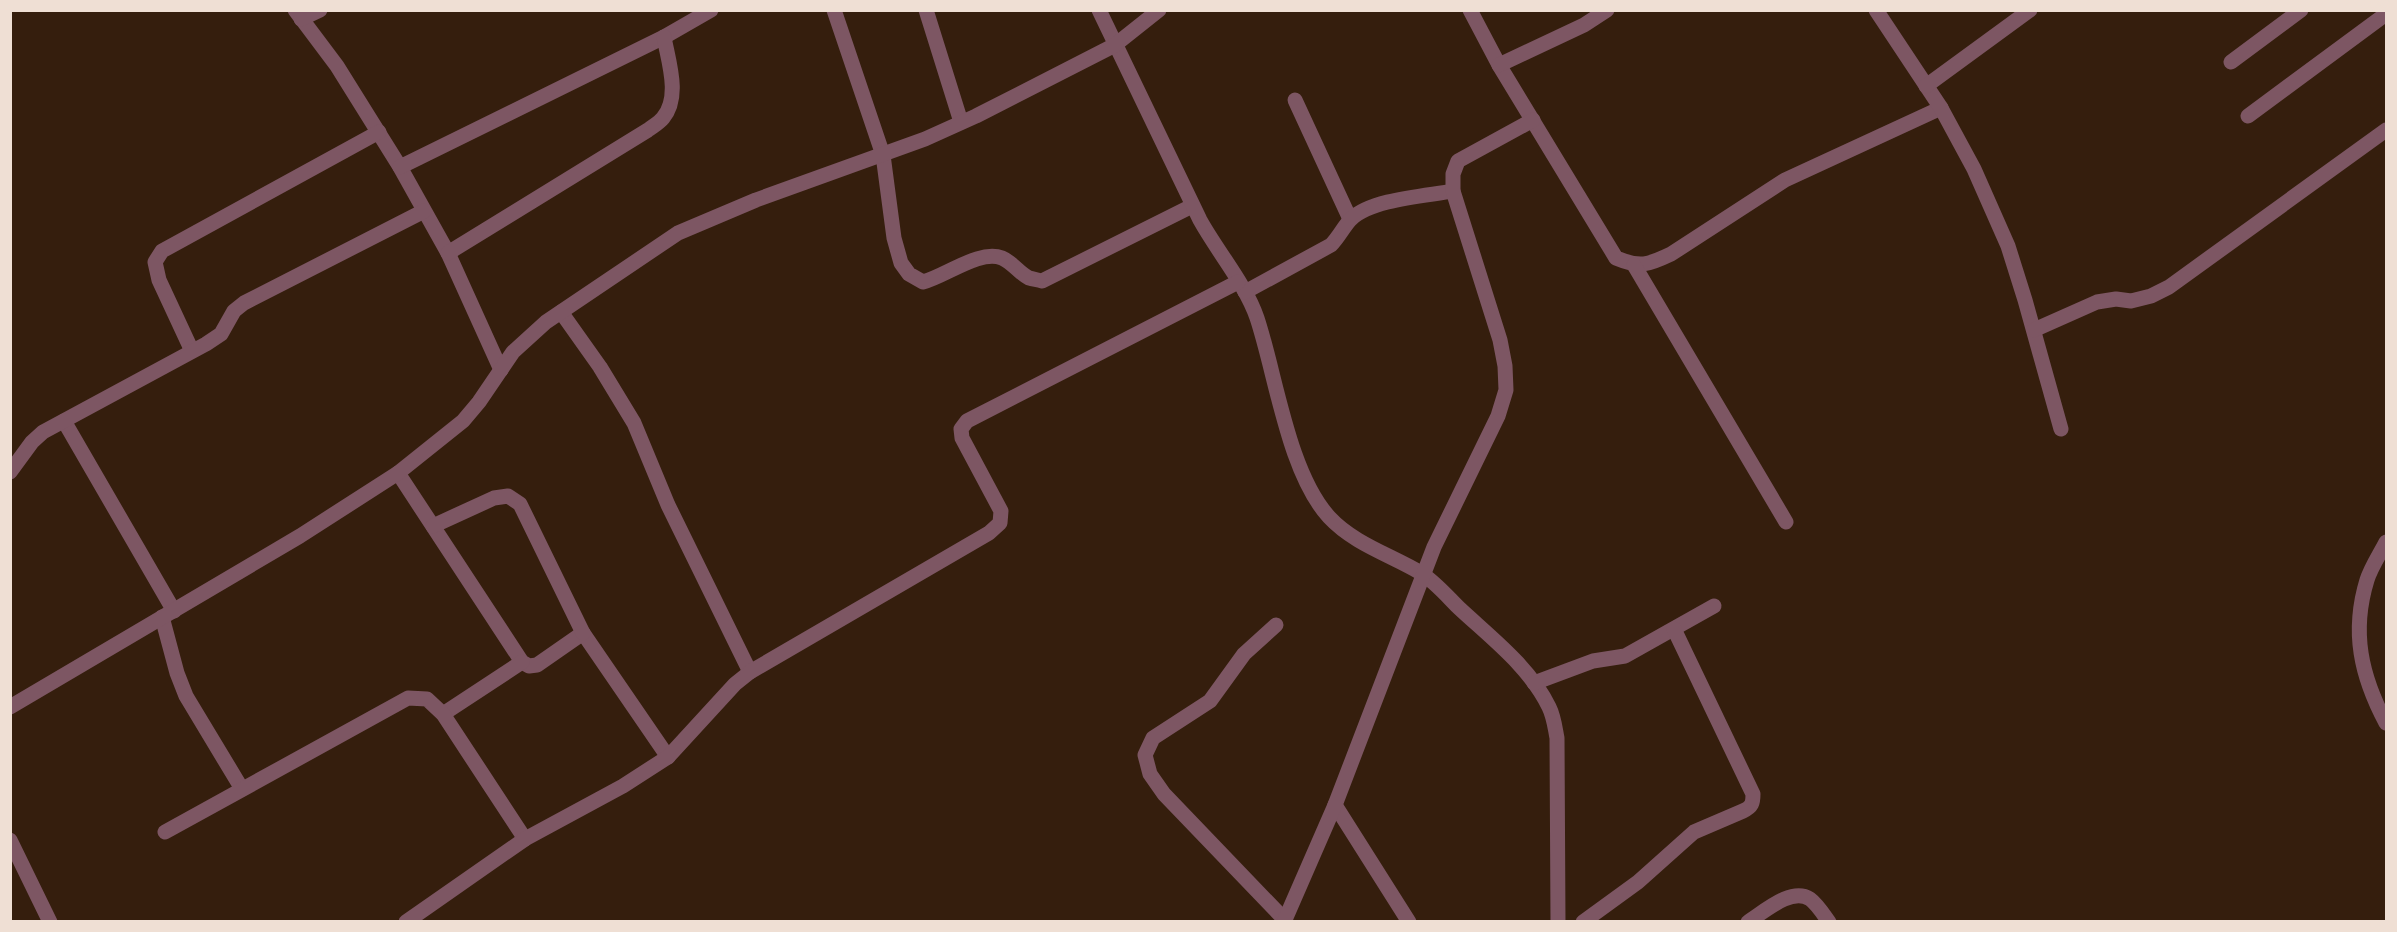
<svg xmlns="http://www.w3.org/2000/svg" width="2397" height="932" font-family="Karla,sans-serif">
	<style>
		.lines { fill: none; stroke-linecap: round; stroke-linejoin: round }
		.minor { stroke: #7d5663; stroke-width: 15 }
	</style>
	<rect width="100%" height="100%" fill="#351e0d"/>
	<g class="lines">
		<!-- minor -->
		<g class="minor">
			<path d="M295,10L337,66L400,167L448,253L501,370"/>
			<path d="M834,10L883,155L894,238L901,263L909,274L923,282C946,276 980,249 1002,258C1012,262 1019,273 1029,278C1033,279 1038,280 1042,281L1192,206"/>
			<path d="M926,10L961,122"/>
			<path d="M1099,10L1200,220C1217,251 1246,285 1257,318C1276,375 1288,472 1329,517C1354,544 1391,555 1421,573C1435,582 1447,596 1458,607C1490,637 1530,667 1549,707C1554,717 1555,728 1557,738L1558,922"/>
			<path d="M1470,10L1499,65L1616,258C1640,268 1648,265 1671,254L1785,180L1941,108"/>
			<path d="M1876,10L1941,108L1974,169L2008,246L2025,300L2061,429"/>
			<path d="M301,19L320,10"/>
			<path d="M2231,62L2301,10"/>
			<path d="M1499,65L1584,25L1607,10"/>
			<path d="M1926,86L2030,10"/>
			<path d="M1295,100L1350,219"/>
			<path d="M2248,116L2386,14"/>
			<path d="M400,167L664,37L711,10"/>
			<path d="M448,253L648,130C653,126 659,123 663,118C681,97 668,60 664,37"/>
			<path d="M1634,265L1786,522"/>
			<path d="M1245,292L1331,245C1339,237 1344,226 1351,219C1372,199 1426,196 1453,191"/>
			<path d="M561,312L600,367L634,423L668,505L750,672"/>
			<path d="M2034,330L2097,302L2116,299L2131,301L2151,296L2169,287L2386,130"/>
			<path d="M192,351L159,280L155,262L162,251L379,132"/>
			<path d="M64,421L174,611"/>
			<path d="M10,472L32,442L43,432L206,344L221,334L234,311L244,303L424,211"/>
			<path d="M398,473L522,662L529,666L537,665L583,633L668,757"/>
			<path d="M433,526L494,498L508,496L520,504L583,633"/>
			<path d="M2386,542C2380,554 2371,567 2367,580C2351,632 2361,676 2386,723"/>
			<path d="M162,617L177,673L186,696L242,789"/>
			<path d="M1276,625L1244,654L1210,701L1153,738L1145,755L1150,774L1164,794L1285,920"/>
			<path d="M1534,683L1593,661L1625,656L1714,606"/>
			<path d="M10,707L300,536L398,473L463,421L479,402L513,352L546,322L678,233L756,200L925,139L976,116L1115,45L1159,10"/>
			<path d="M443,714L522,662"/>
			<path d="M1335,805L1409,922"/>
			<path d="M165,832L408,698L427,699L443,714L525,839"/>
			<path d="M10,840L50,922"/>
			<path d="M406,922L525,839L623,786L668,757L735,684L750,672L989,533L1000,523L1001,511L962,438L961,429L967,421L1238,282"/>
			<path d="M1284,922L1335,805L1434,547L1498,416L1506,390L1505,366L1500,340L1453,191V174L1458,161L1533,120"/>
			<path d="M1583,922L1638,882L1694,832L1743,811C1752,807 1753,803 1753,794L1674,629"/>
			<path d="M1748,922C1764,912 1791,887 1810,899C1817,904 1824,915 1829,922"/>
		</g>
	</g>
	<!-- border -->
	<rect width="2397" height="932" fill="none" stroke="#efdfd4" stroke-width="24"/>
</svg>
